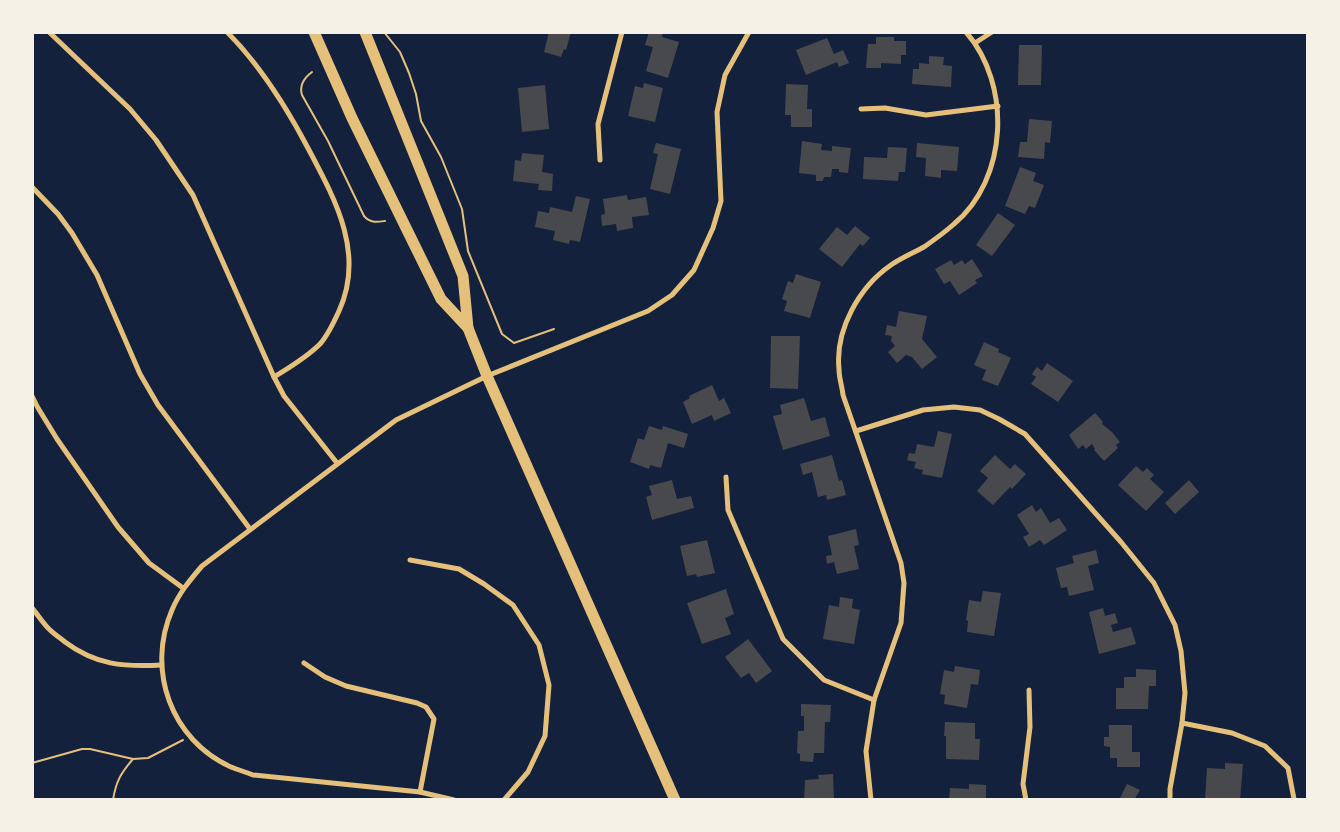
<svg xmlns="http://www.w3.org/2000/svg" width="1340" height="832" font-family="'Work Sans',sans-serif">
	<style>
		.building { fill: #48494c }
		.lines { fill: none; stroke-linecap: round; stroke-linejoin: round }
		.path { stroke: #e5c07b; stroke-width: 2 }
		.minor { stroke: #e5c07b; stroke-width: 5 }
		.primary { stroke: #e5c07b; stroke-width: 11 }
	</style>
	<rect width="100%" height="100%" fill="#14213d"/>
	<!-- building -->
	<g class="building">
		<path d="M549,32H571L566,50L564,49L561,57L544,52Z"/>
		<path d="M649,32H663L662,37L679,42L668,78L646,71L653,47L645,45Z"/>
		<path d="M876,37H894V41H906V55H901V64L881,63V68H866L868,44H876Z"/>
		<path d="M827,38L834,54L843,50L849,63L839,67L837,62L806,75L796,50Z"/>
		<path d="M1019,45H1042L1041,85H1018Z"/>
		<path d="M929,56L944,57L943,65L952,66L951,87L912,84L913,69H919V63L929,64Z"/>
		<path d="M644,83L663,88L655,122L628,116L635,86L643,88Z"/>
		<path d="M786,84L808,85L807,109H812V127H791V115H785Z"/>
		<path d="M545,85L549,129L522,132L518,88Z"/>
		<path d="M1029,119L1052,121L1050,143L1045,142L1044,159L1018,157L1020,142H1027Z"/>
		<path d="M802,141L822,144L821,150L832,151V146L851,148L848,173L839,172V169H832L831,177H824L823,181H816V175L799,173Z"/>
		<path d="M656,143L681,149L670,194L650,189L658,154L653,153Z"/>
		<path d="M917,143L959,147L957,171L941,170V178L925,176L926,158L916,157Z"/>
		<path d="M888,147L907,148L905,172H899L898,181L863,179L864,157L887,158Z"/>
		<path d="M522,153L544,155L542,172L553,174L552,191L538,190L539,184L513,181L515,160L521,161Z"/>
		<path d="M1020,167L1036,173L1033,181L1044,185L1035,208L1029,206L1025,214L1005,206Z"/>
		<path d="M627,195L628,200L646,197L649,215L632,217L633,228L617,231L616,224L602,226L601,215L605,214L603,199Z"/>
		<path d="M576,196L590,199L580,242L570,240L569,244L553,240L555,231L535,227L538,211L549,213L550,207L572,212Z"/>
		<path d="M998,213L1015,225L992,256L976,245Z"/>
		<path d="M855,226L870,238L863,246L860,244L842,267L819,249L837,227L847,235Z"/>
		<path d="M972,259L983,276L975,280L977,283L959,295L950,281L944,284L935,269L951,260L954,265L962,260L965,264Z"/>
		<path d="M796,274L821,282L810,318L784,311L787,301L782,299L788,281L793,283Z"/>
		<path d="M899,311L927,316L922,339L937,357L922,369L912,357L906,355L897,363L888,352L895,346L891,341L892,336L885,335L887,325L896,327Z"/>
		<path d="M771,336H800L798,389L770,388Z"/>
		<path d="M984,342L999,349L998,352L1011,358L998,386L982,380L986,370L974,365Z"/>
		<path d="M1047,363L1073,381L1058,402L1031,384L1036,377L1032,374L1037,367L1042,371Z"/>
		<path d="M712,385L719,401L724,398L731,413L714,421L712,415L692,424L683,402L690,398L689,396Z"/>
		<path d="M804,398L811,421L825,417L830,436L783,450L773,416L782,414L780,405Z"/>
		<path d="M1095,413L1103,422L1102,424L1112,432L1120,442L1116,445L1118,448L1104,461L1094,450L1095,449L1092,444L1086,449L1083,445L1078,449L1069,435Z"/>
		<path d="M649,426L662,430L663,426L688,434L684,448L668,443L661,468L650,465L649,469L630,462L638,438L644,440Z"/>
		<path d="M938,431L952,434L942,478L922,474L923,470L914,468L916,462L907,460L909,453L915,454L917,444L934,447Z"/>
		<path d="M832,455L839,481L842,480L846,495L827,500L826,495L818,497L812,472L803,475L800,464Z"/>
		<path d="M995,455L1010,469L1015,464L1026,474L1012,489L1010,487L993,505L977,491L988,478L980,471Z"/>
		<path d="M1136,466L1143,472L1147,468L1154,475L1150,479L1164,492L1146,511L1118,485Z"/>
		<path d="M672,480L677,499L691,496L694,508L652,520L646,497L652,495L649,486Z"/>
		<path d="M1189,480L1199,492L1175,514L1165,503Z"/>
		<path d="M1032,505L1036,512L1041,508L1050,523L1059,518L1067,530L1044,545L1040,540L1029,547L1023,537L1029,534L1017,515Z"/>
		<path d="M856,529L859,545L854,546L859,569L837,574L834,562L827,564L826,556L832,555L828,536Z"/>
		<path d="M707,540L715,573L697,577L696,574L687,576L680,546Z"/>
		<path d="M1096,550L1099,563L1088,566L1094,590L1069,596L1067,587L1061,588L1056,568L1074,563L1072,556Z"/>
		<path d="M726,589L734,614L725,618L731,634L702,644L687,603Z"/>
		<path d="M983,591L1001,593L994,636L967,632L968,621L966,620L969,600L981,602Z"/>
		<path d="M840,597L853,599L852,608L860,610L854,644L823,639L829,605L839,607Z"/>
		<path d="M1103,608L1105,616L1115,613L1118,623L1111,625L1113,632L1131,627L1136,644L1099,654L1089,612Z"/>
		<path d="M748,639L772,671L756,683L749,673L741,678L725,657Z"/>
		<path d="M955,666L980,670L978,685L971,684L967,708L944,704L945,695L940,694L944,670L954,672Z"/>
		<path d="M1136,669L1156,670V686H1149L1148,709H1116V688H1124V677H1136Z"/>
		<path d="M801,704L831,705L830,722H825L824,753H814L813,762L800,761V754L797,753L798,731H804V716H801Z"/>
		<path d="M945,722L975,723V739H980L979,760L946,759V736H944Z"/>
		<path d="M1109,725H1132V752H1140V767H1117V758H1110V747L1104,746V737H1109Z"/>
		<path d="M1225,763L1243,764L1240,800H1205L1207,768L1225,769Z"/>
		<path d="M833,774L834,800H804L805,780L819,779L818,775Z"/>
		<path d="M969,784L986,785V800H949L950,788L969,789Z"/>
		<path d="M1127,784L1140,790L1134,800H1112V798H1120Z"/>
	</g>
	<g class="lines">
		<!-- path -->
		<g class="path">
			<path d="M384,32L400,52L409,73L416,94L421,121L441,157L462,209L468,251L502,334L514,343L554,329"/>
			<path d="M312,72C304,78 299,85 302,95L328,141L364,216C370,223 376,222 385,221"/>
			<path d="M32,763L82,749H90L133,759"/>
			<path d="M113,800C116,781 121,773 133,759L148,758L183,740"/>
		</g>
		<!-- minor -->
		<g class="minor">
			<path d="M49,32L130,109L156,140L193,195L274,377L284,396L337,463"/>
			<path d="M227,32C261,66 287,108 309,150C336,201 365,254 339,311C334,322 328,335 320,344C306,358 290,367 274,377"/>
			<path d="M975,43L992,32"/>
			<path d="M861,109L885,108L926,115L998,106"/>
			<path d="M600,160L598,124L622,32"/>
			<path d="M32,187L58,214L72,233L97,275L140,374L158,405L250,529"/>
			<path d="M32,396L38,408L57,439L118,527L149,563L183,588"/>
			<path d="M856,431L923,410L954,407L980,410L999,419L1025,434L1121,542L1154,583L1175,625L1181,651L1185,693L1182,723L1170,789V800"/>
			<path d="M726,477L728,510L783,639L824,680L874,700"/>
			<path d="M410,560L459,569L484,584L513,605L539,645L549,685L545,736L528,772L504,800"/>
			<path d="M32,608C38,615 43,623 49,629C54,634 60,638 65,642C96,665 123,667 161,665"/>
			<path d="M304,663L325,677L346,686L417,703L426,707L434,719L420,792"/>
			<path d="M1182,723L1232,733L1265,746L1288,768L1294,799"/>
			<path d="M454,800L420,792L253,775C246,772 238,770 231,767C171,740 146,670 172,610C179,593 190,580 202,566L396,420L487,376L648,311L672,295L694,270L713,228L721,201L717,112L725,75L749,32"/>
			<path d="M871,800L866,751L874,700L901,623L904,583L901,563L843,395C842,386 839,378 839,369C835,330 859,287 891,265C901,258 913,253 924,247C934,240 945,232 954,224C1008,179 1012,85 966,32"/>
			<path d="M1026,800L1023,784L1030,727L1029,690"/>
		</g>
		<!-- primary -->
		<g class="primary">
			<path d="M314,32L352,118L441,299L468,328"/>
			<path d="M365,32L463,276L468,328L487,376L675,800"/>
		</g>
	</g>
	<!-- border -->
	<rect width="1340" height="832" fill="none" stroke="#f6f1e7" stroke-width="68"/>
</svg>
